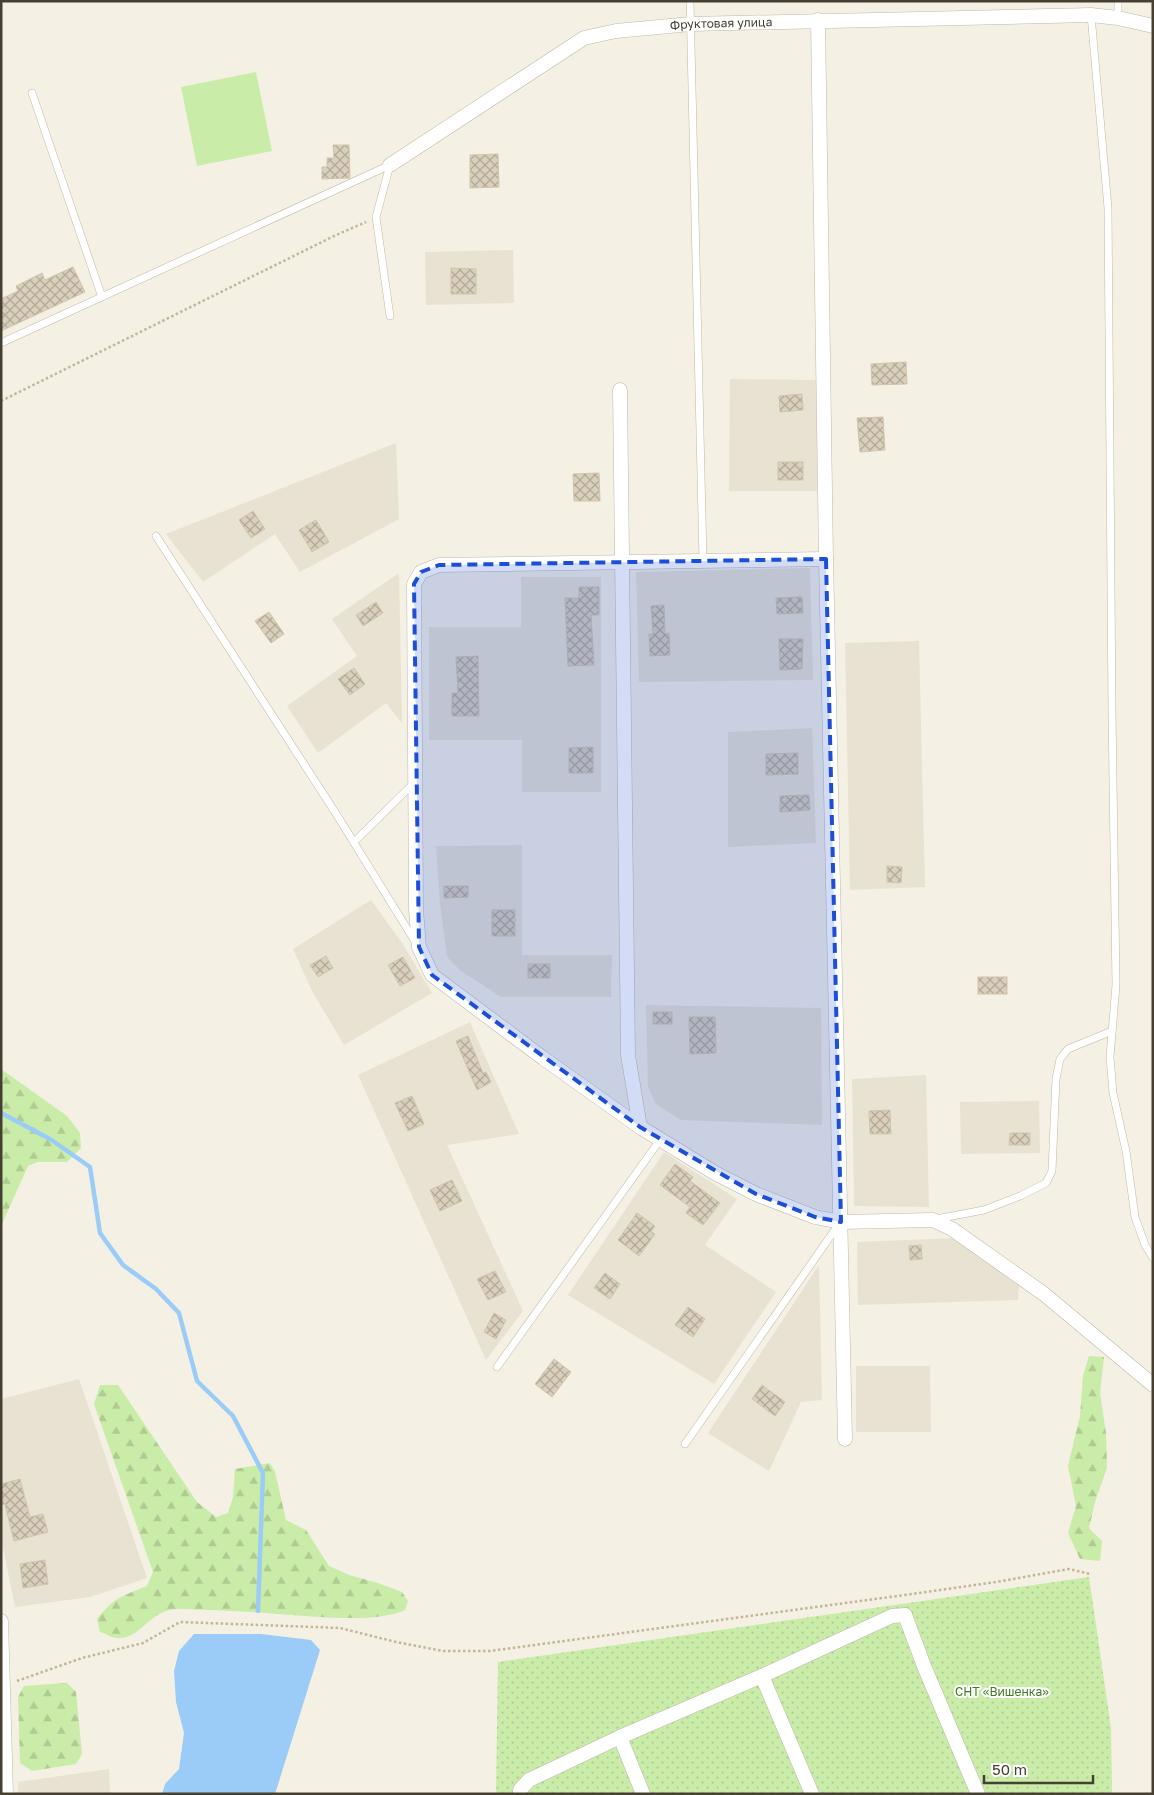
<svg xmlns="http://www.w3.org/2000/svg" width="1154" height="1795" font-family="'Golos Text',sans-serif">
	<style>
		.residential { fill: #e8e2d2 }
		.grass { fill: url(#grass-dots) }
		.forest { fill: url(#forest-firs) }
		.park { fill: #caeca9 }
		.water { fill: #9accf7 }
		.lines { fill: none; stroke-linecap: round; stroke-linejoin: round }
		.stream { stroke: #9accf7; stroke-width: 4.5 }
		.building { fill: url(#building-cross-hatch); stroke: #d2c5ab }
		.lane-casing { stroke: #c0b8a6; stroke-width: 8 }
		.street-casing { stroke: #c0b8a6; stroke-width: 15 }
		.path { stroke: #c3b596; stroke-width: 2.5; stroke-dasharray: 2.5 2.5; stroke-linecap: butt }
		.lane { stroke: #fff; stroke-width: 7 }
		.street { stroke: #fff; stroke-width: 14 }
		.marked { fill: #1d4ed8; fill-opacity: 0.2; stroke: #1d4ed8; stroke-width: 4; stroke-dasharray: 10 6; stroke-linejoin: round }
		.labels { text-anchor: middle; stroke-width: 4; stroke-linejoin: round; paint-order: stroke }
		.street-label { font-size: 12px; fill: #464033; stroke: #fff }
		.park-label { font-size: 12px; fill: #3f7d21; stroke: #fff }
	</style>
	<defs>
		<pattern id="grass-dots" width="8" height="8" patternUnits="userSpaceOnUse" patternTransform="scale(1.25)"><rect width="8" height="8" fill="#caeca9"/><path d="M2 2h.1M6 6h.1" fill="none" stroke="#afcb92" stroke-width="1.8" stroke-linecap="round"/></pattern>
		<pattern id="forest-firs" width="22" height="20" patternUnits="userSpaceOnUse" patternTransform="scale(1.25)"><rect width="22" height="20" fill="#caeca9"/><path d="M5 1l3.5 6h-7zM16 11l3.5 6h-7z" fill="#afcb92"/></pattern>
		<pattern id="building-cross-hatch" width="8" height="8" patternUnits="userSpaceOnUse" patternTransform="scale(1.25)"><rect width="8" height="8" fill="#d9cfbb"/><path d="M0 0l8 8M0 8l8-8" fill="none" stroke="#b2a999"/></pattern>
	</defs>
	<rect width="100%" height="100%" fill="#f4f0e4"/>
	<!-- residential -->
	<g class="residential">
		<path d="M513,250L514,303L426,305L425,252Z"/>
		<path d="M730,379L817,380V491H729Z"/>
		<path d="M396,443L399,519L300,572L275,534L203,582L166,534Z"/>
		<path d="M810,568L813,680L639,682L636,572Z"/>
		<path d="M399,573L402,723L386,703L318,753L287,706L357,656L332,619Z"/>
		<path d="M521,577H601V792H522V740H429V627H521Z"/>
		<path d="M919,641L925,887L850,890L845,643Z"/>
		<path d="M812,728L816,843L728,847V732Z"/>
		<path d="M522,845V955H612L611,997H501L461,971L447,957L440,904L436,846Z"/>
		<path d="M371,900L402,943L432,993L344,1045L312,991L293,949Z"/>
		<path d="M646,1005L821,1008L822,1125L681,1120L656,1104L648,1087Z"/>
		<path d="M470,1022L519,1134L447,1145L523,1311L486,1360L358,1075Z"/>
		<path d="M926,1075L929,1207L854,1206L852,1079Z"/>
		<path d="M1039,1101L1040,1153L961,1154L960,1102Z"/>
		<path d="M664,1152L737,1199L705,1245L776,1292L714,1384L568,1295Z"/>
		<path d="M956,1238L1019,1285L1018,1300L858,1305L857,1242Z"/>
		<path d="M819,1265L822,1400L801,1402L769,1471L708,1433Z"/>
		<path d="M856,1366H930L931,1432H856Z"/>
		<path d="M79,1379L147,1578L90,1597L15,1607L1,1538V1399Z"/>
		<path d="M109,1769L110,1794H18V1782Z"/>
	</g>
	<!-- grass -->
	<path class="grass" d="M1089,1577L1111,1728L1112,1794H496L498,1662Z"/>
	<!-- forest -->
	<g class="forest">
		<path d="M1,1069L67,1116L80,1133L81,1148L67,1162H38L28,1166L1,1226Z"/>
		<path d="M1089,1356L1104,1357L1100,1393L1106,1433L1107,1468L1095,1502L1089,1528L1102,1541L1100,1561L1080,1559L1068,1533L1076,1506L1068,1466L1080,1416L1083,1376Z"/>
		<path d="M100,1385H118L197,1502L216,1517L228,1513L233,1497L235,1469L270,1463L275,1472L286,1520L306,1530L329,1566L349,1575L378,1583L402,1592L408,1601L405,1610C375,1624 311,1616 277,1614C244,1611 211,1610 178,1609C149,1609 142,1639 118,1638C113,1638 106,1634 100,1632L97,1619C113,1598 124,1595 147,1586L153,1572L94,1404Z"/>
		<path d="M67,1683L76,1692L82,1754L76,1764L32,1771L20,1763L18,1697L24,1686Z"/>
	</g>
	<!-- park -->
	<path class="park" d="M256,72L272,151L197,166L181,87Z"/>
	<!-- water -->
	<path class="water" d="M194,1634H261L311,1640L320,1650L275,1794H162L165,1784L179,1769L184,1733L176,1702L174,1671L179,1651Z"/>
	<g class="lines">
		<!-- stream -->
		<path class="stream" d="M1,1113L50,1139L90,1167L100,1233L123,1265L156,1289L179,1313L197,1381L233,1416L263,1473L258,1611"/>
	</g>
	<!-- building -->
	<g class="building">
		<path d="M333,145H349L350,178L322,179V167H327V158H334Z"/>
		<path d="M498,154L499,187L470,188V155Z"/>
		<path d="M73,267L85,292L1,331V299L18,291L16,286L42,273L45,280Z"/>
		<path d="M451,268L476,269V294H451Z"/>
		<path d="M906,362L907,384L872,385L871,364Z"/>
		<path d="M802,394L803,410L780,412L779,396Z"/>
		<path d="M883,417L885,450L860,452L857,418Z"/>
		<rect x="778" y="462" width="25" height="18"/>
		<path d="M599,473L600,501H574L573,474Z"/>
		<path d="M253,511L265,529L251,538L239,520Z"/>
		<path d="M316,520L329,542L312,552L299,530Z"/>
		<path d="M579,587H599V615H591L594,665L568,666L565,598H579Z"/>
		<path d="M802,597L803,613L777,614L776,598Z"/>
		<path d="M376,602L383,613L363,626L356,615Z"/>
		<path d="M664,605L665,634L669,633L670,655L650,656L649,634H653L651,606Z"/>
		<path d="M269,612L284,634L271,643L255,621Z"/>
		<path d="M779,639H803L802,669L780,670Z"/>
		<path d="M478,656L479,716H452V693H458L456,657Z"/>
		<path d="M354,668L365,684L350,695L338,679Z"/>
		<path d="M593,747V773H569V748Z"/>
		<path d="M798,753V774L766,775V754Z"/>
		<path d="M809,795L810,810L780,812V796Z"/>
		<path d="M887,866L902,867L901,883L887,882Z"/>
		<path d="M444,886H468V897L444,898Z"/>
		<rect x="492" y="910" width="23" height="26"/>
		<path d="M326,956L333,968L318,977L310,965Z"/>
		<path d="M403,957L415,978L400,986L388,965Z"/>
		<rect x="528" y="964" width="22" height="14"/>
		<rect x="978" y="977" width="29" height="17"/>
		<rect x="653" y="1012" width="19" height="12"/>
		<path d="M689,1017H715L716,1053L690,1054Z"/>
		<path d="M468,1036L483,1073L486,1072L491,1082L477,1090L456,1041Z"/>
		<path d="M412,1096L424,1124L408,1131L395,1103Z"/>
		<path d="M890,1110L891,1134H870L869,1111Z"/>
		<path d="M1010,1133H1030V1145H1009Z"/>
		<path d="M675,1164L693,1177L690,1181L720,1203L703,1225L686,1213L690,1207L660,1185Z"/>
		<path d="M452,1180L462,1201L440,1211L430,1190Z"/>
		<path d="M637,1213L655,1226L651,1232L655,1234L639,1256L618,1240Z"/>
		<path d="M921,1245L922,1259L910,1260L909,1246Z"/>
		<path d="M495,1271L506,1292L488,1300L477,1279Z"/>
		<path d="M605,1273L620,1284L610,1299L594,1288Z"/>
		<path d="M688,1307L705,1319L693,1337L675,1325Z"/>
		<path d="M494,1313L506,1320L496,1339L484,1332Z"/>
		<path d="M554,1359L571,1372L552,1397L535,1384Z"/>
		<path d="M762,1385L785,1402L775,1416L752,1399Z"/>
		<path d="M20,1479L30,1517L43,1514L48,1532L14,1541L5,1504L1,1505V1484Z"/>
		<path d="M45,1560L48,1584L23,1588L20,1564Z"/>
	</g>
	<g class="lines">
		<!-- lane casing -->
		<g class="lane-casing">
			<g id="lane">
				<path d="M690,1L703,561"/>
				<path d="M1118,1V18"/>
				<path d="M1091,15L1108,208L1112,712L1116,985L1110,1057L1113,1093L1126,1151L1135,1217L1145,1245L1153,1258"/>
				<path d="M32,93L102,297"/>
				<path d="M390,165L376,217L390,316"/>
				<path d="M1,343L390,165"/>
				<path d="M156,536L335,812L416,943"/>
				<path d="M354,842L414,783"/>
				<path d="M936,1219L984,1210L1020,1196L1046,1183L1052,1171L1056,1079L1060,1059L1068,1049L1112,1031"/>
				<path d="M497,1367L660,1140"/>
				<path d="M685,1444L839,1224"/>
			</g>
		</g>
		<!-- street casing -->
		<g class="street-casing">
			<g id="street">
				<path d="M818,20L826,559L845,1439"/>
				<path id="s1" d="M390,165L584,38L616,31L691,24L1091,15L1118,18L1153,26"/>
				<path d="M620,390L628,1055L640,1127"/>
				<path d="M826,559L439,565L421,572L414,584L416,909L419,947L432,975L543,1058L640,1127L715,1173L756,1194L815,1217L841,1222L933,1220L952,1229L1044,1294L1153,1385"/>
				<path d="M1,1621L6,1794"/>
				<path d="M762,1676L812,1794"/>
				<path d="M620,1737L643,1794"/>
				<path d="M520,1794V1790L529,1780L620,1737L762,1676L892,1616L905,1615L924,1666L978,1794"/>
			</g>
		</g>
		<!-- path -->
		<g class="path">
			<path d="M1,401L334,236L366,222"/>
			<path d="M17,1681L82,1658L143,1643L180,1622L340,1628L396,1642L443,1651H490L912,1594L996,1582L1069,1569L1090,1574"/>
		</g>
		<!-- lane -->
		<use href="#lane" class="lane"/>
		<!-- street -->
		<use href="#street" class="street"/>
	</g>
	<!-- marked area -->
	<path class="marked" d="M826,559L841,1222L815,1217L756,1194L640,1127L432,975L419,947L414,584L421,572L439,565Z"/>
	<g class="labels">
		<!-- street labels -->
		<g class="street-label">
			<text dy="4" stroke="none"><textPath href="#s1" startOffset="370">Фруктовая улица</textPath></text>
		</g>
		<!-- park labels -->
		<g class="park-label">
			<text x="1002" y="1696">СНТ «Вишенка»</text>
		</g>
	</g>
	<!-- border -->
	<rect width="1154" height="1795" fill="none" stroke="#464033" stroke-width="5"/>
	<!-- scale -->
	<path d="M984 1775v8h109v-8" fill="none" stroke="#464033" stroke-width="2.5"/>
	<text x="992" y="1775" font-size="15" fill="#464033" stroke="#ffffff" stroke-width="4" paint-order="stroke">50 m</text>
</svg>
